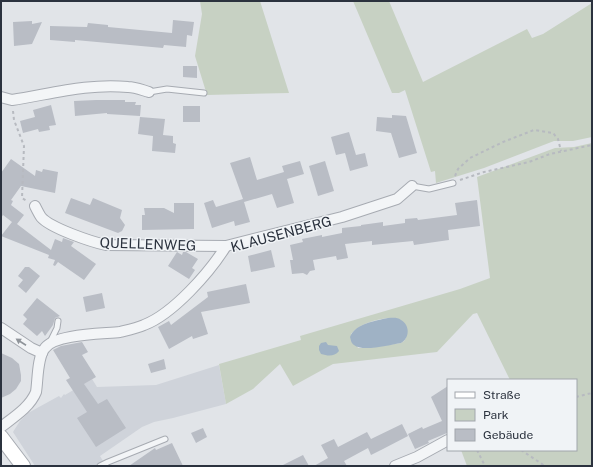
<svg xmlns="http://www.w3.org/2000/svg" width="593" height="467" font-family="'Public Sans',sans-serif">
	<style>
		.built { fill: #cfd3da }
		.green { fill: #c7d1c3; fill-rule: evenodd }
		.water { fill: #9fb2c5 }
		.building { fill: #b9bdc5 }
		.lines { fill: none; stroke-linecap: round; stroke-linejoin: round }
		.lane-casing { stroke: #a7abb2; stroke-width: 7 }
		.street-casing { stroke: #a7abb2; stroke-width: 12 }
		.secondary-casing { stroke: #a7abb2; stroke-width: 16 }
		.path { stroke: #b7bac0; stroke-width: 2; stroke-dasharray: 3 3; stroke-linecap: butt }
		.lane { stroke: #f3f5f7; stroke-width: 5 }
		.street { stroke: #f3f5f7; stroke-width: 10 }
		.secondary { stroke: #fff; stroke-width: 14 }
		.oneway { fill: #8f949a }
		.labels { text-anchor: middle; stroke-width: 3; stroke-linejoin: round; paint-order: stroke }
		.street-label { font-size: 14px; fill: #2b323e; stroke: #f0f3f6 }
	</style>
	<rect width="100%" height="100%" fill="#e1e4e8"/>
	<!-- built -->
	<path class="built" d="M219,365L226,404L173,418L154,422L142,427L100,456L103,461L94,466H35L13,432L20,421L28,413L59,396L61,398L64,394L65,395L92,379L97,387L156,385Z"/>
	<!-- green -->
	<g class="green">
		<path d="M200,1H260L289,93L207,95L195,56L202,14Z"/>
		<path d="M353,1H389L423,82L527,29L532,38L543,34L592,3V137L573,141H554L484,168L436,183L435,171L431,172L405,90L399,93H392Z"/>
		<path d="M592,143V466H467L461,450H576V380H510L477,313L473,314L437,352L333,364L293,386L280,364L253,389L226,404L219,364L301,340L300,336L460,289L490,278L477,177L555,148L574,147ZM388,318L406,338L404,341L401,343L368,348H358L351,334C360,323 375,320 388,318Z"/>
	</g>
	<!-- water -->
	<g class="water">
		<path d="M388,318C393,318 397,317 401,320C410,325 410,338 401,343C390,345 362,352 354,345C351,343 351,340 350,337C356,323 375,321 388,318Z"/>
		<path d="M326,342L328,345L337,346L339,351C334,357 328,356 321,354L319,350V346L321,343Z"/>
	</g>
	<!-- building -->
	<g class="building">
		<path d="M173,20L194,22L192,36L187,35L186,47L164,45L163,48L75,40V42L50,40V26L87,27L88,23L108,25V27L172,33Z"/>
		<path d="M32,21V24L42,22L32,44L14,46L13,22Z"/>
		<path d="M183,66H197V78L183,77Z"/>
		<path d="M96,100H125V102H136L135,105H141L140,116L107,114V113L75,116L74,101Z"/>
		<path d="M51,105L56,125L49,126L50,130L39,132L38,129L23,133L20,121L35,117L33,110Z"/>
		<rect x="183" y="106" width="17" height="16"/>
		<path d="M392,115L406,116L417,153L399,158L391,133L376,131L377,117L392,118Z"/>
		<path d="M140,117L165,119L163,135L173,136V143L176,144L175,153L152,151L153,136L138,134Z"/>
		<path d="M349,132L356,155L365,153L368,166L350,171L345,153L336,155L331,137Z"/>
		<path d="M250,157L257,180L284,172L282,166L300,161L304,174L287,179L294,203L277,208L272,194L244,202L250,222L235,226L234,221L212,228L204,203L213,200L216,207L243,199L230,163Z"/>
		<path d="M11,159L35,176L36,170L42,172L43,169L58,172L55,193L21,186L11,200L13,201L11,205L24,215L17,224L51,250L55,239L62,242L63,238L74,242L71,246L96,264L84,280L58,262L55,266L53,265L55,260L48,258L49,255L1,236L12,222L3,215L1,218V173Z"/>
		<path d="M325,161L334,191L318,196L309,166Z"/>
		<path d="M71,198L90,205L93,198L122,210L120,218L125,225L122,231L118,233L65,213Z"/>
		<path d="M477,200L480,226L448,230L449,240L414,245L413,241L372,245V241L345,244L348,258L337,260L336,256L313,260L315,270L310,271L307,275L303,273L292,274L290,260H293L290,245L303,242L302,239L322,235V237L342,233V228L361,226V225L383,222V226L405,223V219L417,218L418,220L457,215L455,203Z"/>
		<path d="M174,203H194V229L142,230V215H145L144,208H164L174,213Z"/>
		<path d="M271,250L275,267L251,272L248,256Z"/>
		<path d="M177,252L182,255L183,252H186L198,259L192,268L195,270L189,279L168,266Z"/>
		<path d="M25,267H29L40,276L26,293L18,286L23,280L18,276Z"/>
		<path d="M246,284L250,303L201,312L208,334L193,339L192,336L169,349L158,327L169,321L171,325L208,297L207,292Z"/>
		<path d="M102,293L105,308L86,312L83,297Z"/>
		<path d="M37,298L60,316L55,318L53,325L45,336L42,331L37,336L23,324L27,319L23,315Z"/>
		<path d="M82,342L88,352L82,355L96,377L84,384L98,404L107,399L126,428L96,447L77,418L87,412L66,380L70,378L53,350L61,346Z"/>
		<path d="M1,353L12,358L19,364L21,375V381L16,389L10,394L1,398Z"/>
		<path d="M164,359L166,369L151,373L148,364Z"/>
		<path d="M448,386V434L447,433L428,441L429,443L415,449L408,434L422,427L423,429L442,421L431,397Z"/>
		<path d="M402,424L408,436L383,449L371,455L368,448L344,461L347,466H314L328,458L321,445L334,439L338,447L367,432L371,439Z"/>
		<path d="M203,428L207,437L196,443L191,433Z"/>
		<path d="M172,443L183,466H129L155,448L156,450Z"/>
		<path d="M303,455L309,466H281Z"/>
	</g>
	<g class="lines">
		<!-- lane casing -->
		<g class="lane-casing">
			<g id="lane">
				<path d="M149,92L167,89L204,93"/>
				<path d="M412,186L429,189L453,183"/>
				<path d="M50,342L57,328L58,321"/>
				<path d="M100,466L108,462L165,439"/>
			</g>
		</g>
		<!-- street casing -->
		<g class="street-casing">
			<g id="street">
				<path d="M1,97L12,100C51,94 88,83 128,87C135,87 142,90 149,92"/>
				<path d="M35,206C37,210 39,214 41,217C50,228 92,242 106,245L226,246L342,217L397,199L412,186"/>
				<path d="M1,328L31,348L42,353"/>
				<path d="M1,427C14,417 30,407 36,392C38,380 37,357 45,348C55,334 103,334 120,332C128,330 137,328 144,325C173,314 210,272 226,246"/>
				<path d="M395,466L417,457L448,440"/>
			</g>
		</g>
		<!-- secondary casing -->
		<g class="secondary-casing">
			<path id="secondary" d="M1,437L23,466"/>
		</g>
		<!-- path -->
		<g class="path">
			<path d="M13,111L14,120L24,146L22,198L27,201"/>
			<path d="M455,176L458,169L470,158L503,142L534,130L553,133L558,139L561,151"/>
			<path d="M460,180L484,172L529,162L550,154L592,145"/>
			<path d="M576,397L592,393"/>
			<path d="M477,450L485,466"/>
			<path d="M521,450L545,466"/>
		</g>
		<!-- lane -->
		<use href="#lane" class="lane"/>
		<!-- street -->
		<use href="#street" class="street"/>
		<!-- secondary -->
		<use href="#secondary" class="secondary"/>
	</g>
	<!-- one-way arrows -->
	<defs><path id="oneway-solid" d="M-6-.8H1V-3.2L6.5 0L1 3.2V.8H-6Z"/></defs>
	<use class="oneway" href="#oneway-solid" transform="translate(21 342) rotate(-147)"/>
	<g class="labels">
		<!-- street labels -->
		<g class="street-label">
			<text transform="translate(281 234) rotate(-15)" y="5">KLAUSENBERG</text>
			<text transform="translate(148 244) rotate(2)" y="5">QUELLENWEG</text>
		</g>
	</g>
	<!-- border -->
	<rect width="593" height="467" fill="none" stroke="#2b323e" stroke-width="4"/>
	<!-- legend -->
	<rect x="447" y="379" width="130" height="72" fill="#f0f3f6" stroke="#a1a6ac"/>
	<rect x="455" y="392" width="20" height="6" fill="#ffffff" stroke="#a1a6ac"/>
	<text x="483" y="399" font-size="12" fill="#2b323e">Straße</text>
	<rect x="455" y="409" width="20" height="12" fill="#c7d1c3" stroke="#a1a6ac"/>
	<text x="483" y="419" font-size="12" fill="#2b323e">Park</text>
	<rect x="455" y="429" width="20" height="12" fill="#b9bdc5" stroke="#a1a6ac"/>
	<text x="483" y="439" font-size="12" fill="#2b323e">Gebäude</text>
</svg>
